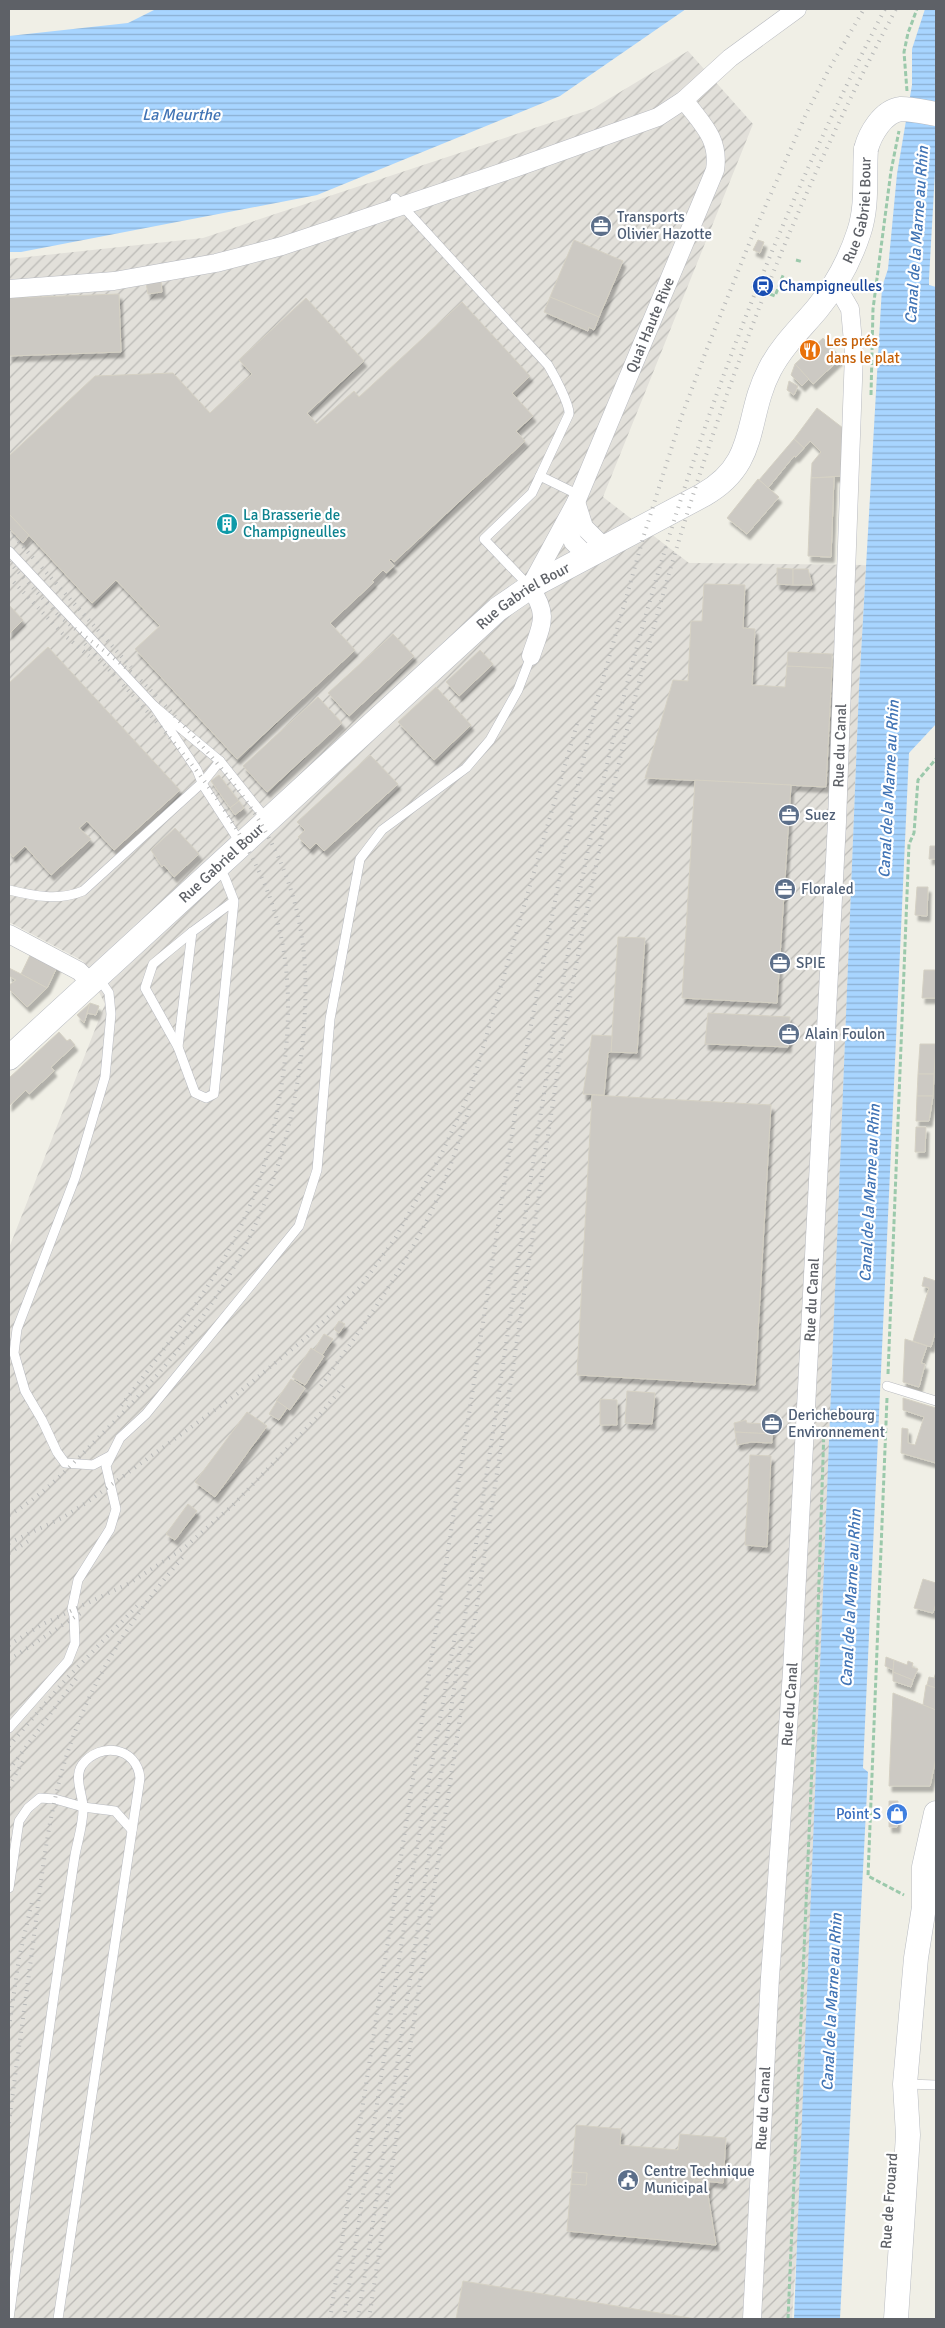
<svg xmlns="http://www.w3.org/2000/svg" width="945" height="2328" font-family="Signika,sans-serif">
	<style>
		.industrial { fill: url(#industrial-furrows) }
		.water { fill: url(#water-rules) }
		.building { fill: #ccc9c3; stroke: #d5d1c4; filter: url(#shadow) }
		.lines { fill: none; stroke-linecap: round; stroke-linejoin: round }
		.lane-casing { stroke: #b9bbc0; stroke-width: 10 }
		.street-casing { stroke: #b9bbc0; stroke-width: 19 }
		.secondary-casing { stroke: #b9bcc2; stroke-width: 25 }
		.path { stroke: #9bc9ab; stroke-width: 3; stroke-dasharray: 5 2.5; stroke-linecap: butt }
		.lane { stroke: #fff; stroke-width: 9 }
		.street { stroke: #fff; stroke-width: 18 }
		.secondary { stroke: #fff; stroke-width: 24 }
		.rail { stroke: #b7b8b8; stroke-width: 4; stroke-dasharray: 1 6; stroke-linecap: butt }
		.secondary-bridge-casing { stroke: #b9bcc2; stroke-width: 25; stroke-linecap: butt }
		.path-bridge { stroke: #9bc9ab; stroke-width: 3; stroke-dasharray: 5 2.5; stroke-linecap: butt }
		.secondary-bridge { stroke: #fff; stroke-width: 24 }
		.labels { text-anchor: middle; stroke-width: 4.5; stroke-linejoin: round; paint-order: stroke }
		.street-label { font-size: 15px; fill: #5e6167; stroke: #fff }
		.service-label { font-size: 15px; fill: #4e5e75; stroke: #fff; text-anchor: start }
		.transit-label { font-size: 15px; fill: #164399; stroke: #fff; text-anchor: start }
		.food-label { font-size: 15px; fill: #c56008; stroke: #fff; text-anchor: start }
		.culture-label { font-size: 15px; fill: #0d838f; stroke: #fff; text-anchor: start }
		.shop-label { font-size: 15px; fill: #366cbe; stroke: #fff; text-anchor: end }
		.water-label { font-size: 16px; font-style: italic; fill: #4174b5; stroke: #fff }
	</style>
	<defs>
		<pattern id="industrial-furrows" width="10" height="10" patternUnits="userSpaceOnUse" patternTransform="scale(1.25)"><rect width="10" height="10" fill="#e2e0da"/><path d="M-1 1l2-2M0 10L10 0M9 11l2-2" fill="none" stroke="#bab9b5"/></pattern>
		<pattern id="water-rules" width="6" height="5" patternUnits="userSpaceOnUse" patternTransform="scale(1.25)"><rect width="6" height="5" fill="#a8d5ff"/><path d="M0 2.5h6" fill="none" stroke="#8cb0d2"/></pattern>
		<filter id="shadow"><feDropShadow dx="3" dy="5.5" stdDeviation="1" flood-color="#0004"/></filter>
	</defs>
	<rect width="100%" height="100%" fill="#f0efe6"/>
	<!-- industrial -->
	<path class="industrial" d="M688,51L753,124L603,497L689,563L866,565L859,689L798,2231L792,2319H9V1248L105,1004L83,961L9,922V259L203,238L592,109Z"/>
	<!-- water -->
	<g class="water">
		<path d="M156,9H686L560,96L317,195L21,252H9V36L128,23Z"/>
		<path d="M925,9H936V154L929,279V285L936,287V724L909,753L863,1768L868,1772L840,2319H794L859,689L882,287L888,269L897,174L912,85V49Z"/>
	</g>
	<!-- building -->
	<g class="building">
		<path d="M574,240L623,261L599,317L550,297Z"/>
		<path d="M758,240L764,242L760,253L753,250Z"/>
		<path d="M161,281L162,292L148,294L146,283Z"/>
		<path d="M119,294L121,352L9,356V298Z"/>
		<path d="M550,297L599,317L594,330L589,327L588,331L544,312Z"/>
		<path d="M306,298L364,361L307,413L317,424L354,391L359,397L462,302L530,376L512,393L533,416L516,431L525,441L394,562L391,559L389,560L394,566L386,573L383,570L372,581L374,582L330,623L355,650L237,759L135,649L160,626L116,580L92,603L9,514V456L95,376L173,373L210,413L252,374L239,360Z"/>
		<path d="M823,338L841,358L813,384L795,364Z"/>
		<path d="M795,364L809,379L802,386L791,375Z"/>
		<path d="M789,381L798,386L794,395L787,390Z"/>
		<path d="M817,408L843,428L841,476L811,478L812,463L821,452L810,441L804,448L794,439Z"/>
		<path d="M794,439L804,448L796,457L794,456L768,488L759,480Z"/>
		<path d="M834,477L831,557L808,556L811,478Z"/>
		<path d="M758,479L779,497L747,534L727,518Z"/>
		<path d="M9,514L29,535L23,543L9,528Z"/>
		<path d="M777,568L793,569V585L777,584Z"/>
		<path d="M793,569H808L812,585H793Z"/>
		<path d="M704,584L745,585L743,628L755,629L752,685L785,687L787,666L832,668L826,787L645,778L673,680L688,681L691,621H702Z"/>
		<path d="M9,605L23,620L9,634Z"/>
		<path d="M393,634L414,656L349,716L328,693Z"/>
		<path d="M48,647L180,790L114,850L87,821L79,828L91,839L51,875L25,846L13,857L9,852V683Z"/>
		<path d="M480,650L493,664L459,696L446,682Z"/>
		<path d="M788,652L832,654V668L787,666Z"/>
		<path d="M436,687L471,725L434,760L398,722Z"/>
		<path d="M318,697L342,723L267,792L243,766Z"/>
		<path d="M370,755L398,784L324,851L316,843L310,849L298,837L305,830L297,822Z"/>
		<path d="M219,775L239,801L230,808L211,781Z"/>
		<path d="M695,780L791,785L777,1003L682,998Z"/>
		<path d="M239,801L244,808L235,815L230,808Z"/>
		<path d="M175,828L199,854L174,877L164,865L162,867L151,850Z"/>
		<path d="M930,846H936V859H929Z"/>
		<path d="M917,887H928L927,916L915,915Z"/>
		<path d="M618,937L645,938L637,1053L611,1052Z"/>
		<path d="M33,949L59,963L47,988L21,974Z"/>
		<path d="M9,968L21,974L47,988L27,1007L9,989V985L16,980L9,976Z"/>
		<path d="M924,970H936V998H922Z"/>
		<path d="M90,1003L84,1023L77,1015Z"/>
		<path d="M90,1003L99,1006L96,1015L87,1013Z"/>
		<path d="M708,1013L790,1017L788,1047L705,1044Z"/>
		<path d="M59,1032L67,1041L70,1039L75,1045L51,1067L54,1071L29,1094L26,1090L9,1106V1078Z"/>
		<path d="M592,1035L612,1036L611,1052L608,1053L604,1095L583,1094Z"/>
		<path d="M920,1044H936L934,1074H918Z"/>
		<path d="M918,1074H934L933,1096H917Z"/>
		<path d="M592,1095L771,1105L755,1385L577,1375Z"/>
		<path d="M917,1096H933L929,1121H916Z"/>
		<path d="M916,1127H926L925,1152H915Z"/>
		<path d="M924,1277L936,1281V1330L931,1347L913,1341L929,1288L922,1286Z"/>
		<path d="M339,1321L345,1324L339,1333L334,1329Z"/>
		<path d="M324,1334L333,1339L322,1355L314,1350Z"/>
		<path d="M905,1339L927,1346L921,1363L925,1364L919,1387L903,1382Z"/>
		<path d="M311,1348L324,1356L305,1385L292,1377Z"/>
		<path d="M291,1379L305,1388L290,1410L276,1401Z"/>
		<path d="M627,1391L655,1393L652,1424L625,1423Z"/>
		<path d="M903,1398L936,1408V1463L901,1453L902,1428L908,1429V1443L915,1445L924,1417L903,1410Z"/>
		<path d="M600,1399L617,1400V1425H600Z"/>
		<path d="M277,1401L287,1408L279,1420L269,1414Z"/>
		<path d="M247,1412L267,1426L215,1497L195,1482Z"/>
		<path d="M746,1420L747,1423L772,1424V1434L735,1432L734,1423Z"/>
		<path d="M735,1432L772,1434V1443L751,1442L737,1445Z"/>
		<path d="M750,1455L771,1456L767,1547L745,1545Z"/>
		<path d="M188,1504L197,1511L175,1540L166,1534Z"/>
		<path d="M923,1579L936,1583V1603L933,1613L914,1608Z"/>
		<path d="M886,1657L894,1660L893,1670L885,1666Z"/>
		<path d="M894,1660L907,1665L908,1661L913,1663L912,1667L918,1669L913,1680L893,1672Z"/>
		<path d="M893,1672L913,1680L911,1687L893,1681Z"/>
		<path d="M936,1672V1688L927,1685L929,1677L934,1678Z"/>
		<path d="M926,1685L936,1688V1710L923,1705Z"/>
		<path d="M893,1693L936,1710V1758L930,1786H889Z"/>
		<path d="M889,1801H898L897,1827H889Z"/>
		<path d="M576,2125L621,2129L620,2145L678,2150L680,2134L726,2138L723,2183L694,2180L692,2194L708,2195L716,2245L567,2231L571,2184L586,2185L587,2173L572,2172Z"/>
		<path d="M572,2172L587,2173L586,2185L571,2184Z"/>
		<path d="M694,2180L709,2181L708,2195L692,2194Z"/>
		<path d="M463,2281L696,2319H456Z"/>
	</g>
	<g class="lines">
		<!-- lane casing -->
		<g class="lane-casing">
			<g id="lane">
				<path d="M395,198L548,365C554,375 570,405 569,414L540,476"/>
				<path d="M9,551L154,706"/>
				<path d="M530,587L484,539L532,493L540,476L579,495"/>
				<path d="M241,844L203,785L197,770L154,706L220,761L267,820"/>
				<path d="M218,866L225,878L234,901L214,1094L206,1098L195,1093L178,1047L192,932L234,901"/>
				<path d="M9,890C34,896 59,901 83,891L204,781L220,761"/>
				<path d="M98,977L109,993L111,1014L105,1077L75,1178L17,1329L14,1353L25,1391L42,1420L57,1452L65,1463L93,1465L110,1456"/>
				<path d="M178,1047L145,988L153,964L192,932"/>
				<path d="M887,1386L936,1401"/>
				<path d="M9,1728L68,1661L75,1643L74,1616L72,1609L78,1580L110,1529L116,1509L106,1466L120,1438L146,1414L299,1226L317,1170L330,1019L360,859L382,830L466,768L490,740L518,690L531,656"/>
				<path d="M9,1888L19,1821L28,1808L40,1798L55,1799L83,1807L115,1811L132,1830"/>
				<path d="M907,2084L936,2085"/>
				<path d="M9,2319C30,2164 51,2009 75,1855C78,1839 84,1821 83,1806C82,1793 74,1777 82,1765C100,1741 137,1747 140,1778L58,2319"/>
			</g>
		</g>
		<!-- street casing -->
		<g class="street-casing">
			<g id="street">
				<path d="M9,289L114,281L216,263L282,246L515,168L658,117L684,100L730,58L797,9"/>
				<path d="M576,502L584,527L604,547"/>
				<path d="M565,523L573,542L587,556"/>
				<path id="s1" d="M531,656C541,625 550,616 530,587L576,502L715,170C720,139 702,124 684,100"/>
				<path d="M9,934L79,971L91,983"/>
				<path id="s2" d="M752,2319L770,1977L792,1672L837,822L854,353L850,309L835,283"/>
			</g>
		</g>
		<!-- secondary casing -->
		<g class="secondary-casing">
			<g id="secondary">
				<path id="s3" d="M9,1058L498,609L530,587L703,495C760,463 744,418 770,369C782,346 801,328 817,309C836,286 850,260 859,232C868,205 864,177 866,149"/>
				<path d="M896,2319L908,2135L905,2084L916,1958L924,1907V1867L936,1813"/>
			</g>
		</g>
		<!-- path -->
		<g class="path">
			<path d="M907,91L904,52L908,33L917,9"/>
			<path d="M796,260L803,262"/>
			<path d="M770,294L775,296L784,273"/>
			<path d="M871,395L873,309L891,171L899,131"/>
			<path d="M888,1374L909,844L914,833L918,780L936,759"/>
			<path d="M887,1398L868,1876L904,1895"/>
			<path d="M788,2319L816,1674L824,1428"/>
		</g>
		<!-- lane -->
		<use href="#lane" class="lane"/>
		<!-- street -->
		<use href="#street" class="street"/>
		<!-- secondary -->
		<use href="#secondary" class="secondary"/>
		<!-- rail -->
		<g class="rail">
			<path d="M9,531L131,667"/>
			<path d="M9,562L60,617"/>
			<path d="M9,577L62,633L89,656"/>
			<path d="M85,644C152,716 221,787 262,878C288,936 292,996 285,1059C280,1102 272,1145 257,1187C228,1270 170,1341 118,1410"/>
			<path d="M321,1386C360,1330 401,1274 431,1212C447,1179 458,1144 469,1109"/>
			<path d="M9,1515C46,1494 74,1462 104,1432C217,1319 284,1210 302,1049C310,973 306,909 270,840C248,797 216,761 184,726C169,710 154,693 138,678C112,655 82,636 56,613"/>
			<path d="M9,1543L62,1518L86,1503L237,1394L307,1337L361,1286L396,1237L442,1153L471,1089L577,724"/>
			<path d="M9,1553L32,1539"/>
			<path d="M9,1645L43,1624L130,1583L184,1548L233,1505L324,1410L346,1383"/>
			<path d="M9,1660L84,1611"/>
			<path d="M9,1746L67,1678L137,1606"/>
			<path d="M9,1770L79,1675"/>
			<path d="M9,1787L23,1761"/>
			<path d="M9,2028L19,1958L32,1902"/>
			<path d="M9,2123C17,2060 26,1998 34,1936C43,1866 50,1795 76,1729C100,1665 139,1608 183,1557"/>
			<path d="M330,2319L520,1082L574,803L595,707L644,535L681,418L706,351L751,239L807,112L829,69L864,9"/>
			<path d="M344,2319L413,1869L456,1630"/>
			<path d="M358,2319C404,2023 448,1728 493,1432C523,1234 549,1036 590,841C651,553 749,270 885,9"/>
			<path d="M369,2319L560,1056C621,693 722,335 896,9"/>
		</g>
		<!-- secondary-bridge casing -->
		<g class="secondary-bridge-casing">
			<path id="secondary-bridge" d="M866,149C870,134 883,111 901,109C912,109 925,112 936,114"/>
		</g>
		<!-- path-bridge -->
		<path class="path-bridge" d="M752,286L770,294"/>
		<!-- secondary-bridge -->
		<use href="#secondary-bridge" class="secondary-bridge"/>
	</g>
	<!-- icons -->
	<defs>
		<g id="office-disc" transform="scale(1.125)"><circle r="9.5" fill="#5c6f8a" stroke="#fff"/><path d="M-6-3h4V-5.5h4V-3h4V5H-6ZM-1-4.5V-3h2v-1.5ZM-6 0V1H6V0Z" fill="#fff"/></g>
		<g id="station-disc" transform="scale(1.125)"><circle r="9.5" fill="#1a4fb4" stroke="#fff"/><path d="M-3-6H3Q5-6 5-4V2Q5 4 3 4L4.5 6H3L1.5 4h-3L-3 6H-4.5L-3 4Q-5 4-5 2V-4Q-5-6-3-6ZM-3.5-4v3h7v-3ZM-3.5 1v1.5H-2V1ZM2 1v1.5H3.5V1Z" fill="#fff"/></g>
		<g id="restaurant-disc" transform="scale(1.125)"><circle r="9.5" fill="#e8710a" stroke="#fff"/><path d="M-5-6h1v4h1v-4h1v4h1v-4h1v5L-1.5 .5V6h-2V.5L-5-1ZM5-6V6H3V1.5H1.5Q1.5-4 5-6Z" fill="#fff"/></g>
		<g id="building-disc" transform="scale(1.125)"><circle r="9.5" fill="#0f9aa8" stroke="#fff"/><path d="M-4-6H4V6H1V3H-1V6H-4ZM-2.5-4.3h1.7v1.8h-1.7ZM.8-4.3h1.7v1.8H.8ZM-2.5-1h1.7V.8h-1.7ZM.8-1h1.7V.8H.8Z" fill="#fff"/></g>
		<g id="shop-disc" transform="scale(1.125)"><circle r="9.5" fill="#3f7fe0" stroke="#fff"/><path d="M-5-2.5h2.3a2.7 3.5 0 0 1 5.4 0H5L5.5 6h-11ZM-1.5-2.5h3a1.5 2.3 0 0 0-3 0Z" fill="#fff"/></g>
		<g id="civic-disc" transform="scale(1.125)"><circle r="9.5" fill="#5c6f8a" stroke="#fff"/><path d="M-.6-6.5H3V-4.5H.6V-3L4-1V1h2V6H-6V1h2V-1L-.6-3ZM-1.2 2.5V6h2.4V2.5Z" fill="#fff"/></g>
	</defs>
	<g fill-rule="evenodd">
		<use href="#office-disc" x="601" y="226"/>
		<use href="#station-disc" x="763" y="286"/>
		<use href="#restaurant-disc" x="810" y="350"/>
		<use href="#building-disc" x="227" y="524"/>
		<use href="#office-disc" x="789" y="815"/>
		<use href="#office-disc" x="785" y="889"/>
		<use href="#office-disc" x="780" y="963"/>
		<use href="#office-disc" x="789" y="1034"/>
		<use href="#office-disc" x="772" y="1424"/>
		<use href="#shop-disc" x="897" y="1814"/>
		<use href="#civic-disc" x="628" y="2180"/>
	</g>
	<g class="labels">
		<!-- street labels -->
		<g class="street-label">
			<text dy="5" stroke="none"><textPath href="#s3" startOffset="1232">Rue Gabriel Bour</textPath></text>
			<text dy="5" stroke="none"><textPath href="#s1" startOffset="362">Quai Haute Rive</textPath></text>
			<text dy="5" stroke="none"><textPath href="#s3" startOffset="692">Rue Gabriel Bour</textPath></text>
			<text dy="5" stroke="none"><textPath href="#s2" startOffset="1576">Rue du Canal</textPath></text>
			<text dy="5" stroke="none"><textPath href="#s3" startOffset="288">Rue Gabriel Bour</textPath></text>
			<text dy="5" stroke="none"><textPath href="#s2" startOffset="1021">Rue du Canal</textPath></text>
			<text dy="5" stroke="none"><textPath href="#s2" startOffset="616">Rue du Canal</textPath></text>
			<text dy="5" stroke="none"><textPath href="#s2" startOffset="211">Rue du Canal</textPath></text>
			<text transform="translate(889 2201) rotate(-86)" y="5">Rue de Frouard</text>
		</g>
		<!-- service labels -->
		<g class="service-label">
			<text x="617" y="222">Transports<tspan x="617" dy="17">Olivier Hazotte</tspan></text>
			<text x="805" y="820">Suez</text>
			<text x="801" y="894">Floraled</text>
			<text x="796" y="968">SPIE</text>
			<text x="805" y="1039">Alain Foulon</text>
			<text x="788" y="1420">Derichebourg<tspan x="788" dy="17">Environnement</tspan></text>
			<text x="644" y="2176">Centre Technique<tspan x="644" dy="17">Municipal</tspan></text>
		</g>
		<!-- transit labels -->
		<g class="transit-label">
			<text x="779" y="291">Champigneulles</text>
		</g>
		<!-- food labels -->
		<g class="food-label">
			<text x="826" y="346">Les prés<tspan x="826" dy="17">dans le plat</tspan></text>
		</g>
		<!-- culture labels -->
		<g class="culture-label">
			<text x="243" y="520">La Brasserie de<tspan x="243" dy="17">Champigneulles</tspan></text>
		</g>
		<!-- shop labels -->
		<g class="shop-label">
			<text x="881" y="1819">Point S</text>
		</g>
		<!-- water labels -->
		<g class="water-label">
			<text x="181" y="120">La Meurthe</text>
			<text transform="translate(916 235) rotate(-86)" y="6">Canal de la Marne au Rhin</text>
			<text transform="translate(888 789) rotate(-87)" y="6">Canal de la Marne au Rhin</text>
			<text transform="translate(869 1193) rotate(-87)" y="6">Canal de la Marne au Rhin</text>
			<text transform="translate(850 1598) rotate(-87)" y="6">Canal de la Marne au Rhin</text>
			<text transform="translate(831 2002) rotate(-87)" y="6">Canal de la Marne au Rhin</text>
		</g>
	</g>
	<!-- border -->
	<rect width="945" height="2328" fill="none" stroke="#5e6167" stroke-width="20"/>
</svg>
